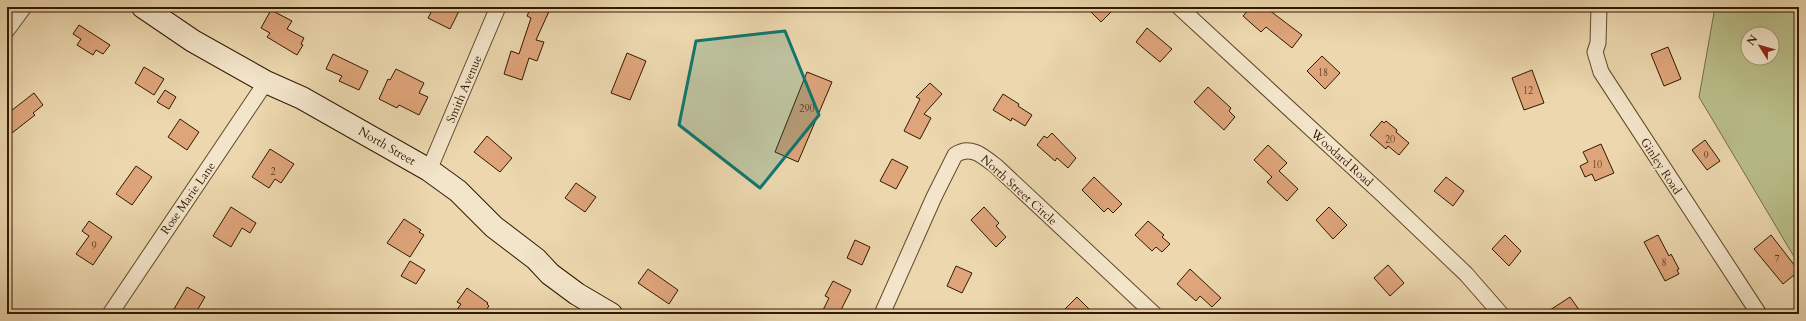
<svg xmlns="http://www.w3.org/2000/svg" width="1806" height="321" font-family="Cardo,serif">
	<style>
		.green { fill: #b9be89; stroke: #766c44; fill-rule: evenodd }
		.building { fill: #dea47a; stroke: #321900 }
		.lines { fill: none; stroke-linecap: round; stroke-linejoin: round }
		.street-casing { stroke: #60482c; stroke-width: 17 }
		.secondary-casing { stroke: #321900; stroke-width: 24 }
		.street { stroke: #f3e5ca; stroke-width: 15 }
		.secondary { stroke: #f3e5ca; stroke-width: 22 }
		.marked { fill: #0f766e; fill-opacity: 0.2; stroke: #0f766e; stroke-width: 3; stroke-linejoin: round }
		.labels { text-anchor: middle; stroke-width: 3; stroke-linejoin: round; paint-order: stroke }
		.number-label { font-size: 10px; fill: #5d3c1e }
		.street-label { font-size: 12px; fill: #321900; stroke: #f3e5ca }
	</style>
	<rect width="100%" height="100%" fill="#ecd7ae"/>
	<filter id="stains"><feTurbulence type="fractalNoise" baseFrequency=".005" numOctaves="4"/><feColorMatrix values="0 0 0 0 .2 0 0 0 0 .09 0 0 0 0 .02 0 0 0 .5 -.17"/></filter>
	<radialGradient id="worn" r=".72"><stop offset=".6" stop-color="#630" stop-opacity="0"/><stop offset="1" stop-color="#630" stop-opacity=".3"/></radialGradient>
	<!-- green -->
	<path class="green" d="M1715,7H1799V265L1699,97ZM1748,34H1772V58H1748Z"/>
	<!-- building -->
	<g class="building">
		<path d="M434,7H452L459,11L450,29L428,18Z"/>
		<path d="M531,7H551L536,40L544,42L537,61L529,58L522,80L504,74L511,51L519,54L531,18L527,16Z"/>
		<path d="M1086,7H1116L1101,22Z"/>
		<path d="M1251,7H1265L1302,35L1292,48L1266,27L1261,32L1243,16Z"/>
		<path d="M271,10L292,21L287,29L304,38L301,44L303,45L297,55L267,37L270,33L261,28Z"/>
		<path d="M79,25L110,45L103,54L96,50L93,55L77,45L81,39L73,34Z"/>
		<path d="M1147,28L1172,49L1160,62L1136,42Z"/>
		<path d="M1668,47L1681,79L1664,86L1651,54Z"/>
		<path d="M627,53L646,61L630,100L611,93Z"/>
		<path d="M333,54L368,71L359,90L339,81L342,76L326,69Z"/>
		<path d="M1322,56L1340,73L1325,89L1307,71Z"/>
		<path d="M144,67L164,79L154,95L135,83Z"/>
		<path d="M396,69L424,83L419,93L428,97L419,115L399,105L397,108L379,99L388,79L390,80Z"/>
		<path d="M1532,70L1544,103L1524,110L1512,78Z"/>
		<path d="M807,72L832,82L798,162L775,152Z"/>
		<path d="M930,83L942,94L924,114L931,118L920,139L904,131L920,99L916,97Z"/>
		<path d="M1208,87L1231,108L1229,111L1235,117L1224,130L1194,102Z"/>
		<path d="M165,90L176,97L169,109L157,102Z"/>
		<path d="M34,93L43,105L33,113L35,115L12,133L7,127V114Z"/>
		<path d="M1003,94L1019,104L1018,106L1032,115L1025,126L1012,118L1011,121L993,110Z"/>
		<path d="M180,119L199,132L187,150L168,137Z"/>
		<path d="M1382,121L1384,123L1386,121L1397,130L1396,132L1409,143L1399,155L1388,146L1386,149L1370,135Z"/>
		<path d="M1052,133L1076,158L1068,168L1057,158L1055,161L1037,145L1044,136L1047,138Z"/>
		<path d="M487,136L512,158L500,172L474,152Z"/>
		<path d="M1705,140L1720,161L1707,170L1692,150Z"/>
		<path d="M1601,144L1614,173L1595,181L1592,174L1585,177L1580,166L1588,162L1583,152Z"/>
		<path d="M1268,145L1287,163L1279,171L1298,189L1287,201L1267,182L1272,177L1254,160Z"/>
		<path d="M270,149L294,164L281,183L275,179L269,188L252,177Z"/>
		<path d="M892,159L908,167L896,189L880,181Z"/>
		<path d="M136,166L152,177L132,205L116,194Z"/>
		<path d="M1094,177L1122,204L1113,213L1108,208L1104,212L1082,190Z"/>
		<path d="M1446,177L1464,191L1453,206L1434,191Z"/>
		<path d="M576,183L596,197L585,212L565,198Z"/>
		<path d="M231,207L256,223L250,233L242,228L231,247L213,236Z"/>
		<path d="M984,207L999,223L996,226L1006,237L996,247L971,220Z"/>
		<path d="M1329,207L1347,225L1333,239L1316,220Z"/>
		<path d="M404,219L421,230L419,232L424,235L410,257L387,243Z"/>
		<path d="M89,221L112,237L93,265L76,254L89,236L82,231Z"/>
		<path d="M1148,221L1164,235L1162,237L1170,244L1162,252L1156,247L1152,251L1135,235Z"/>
		<path d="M1505,235L1521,251L1509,266L1492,249Z"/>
		<path d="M1658,235L1669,256L1671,254L1679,269L1677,270L1679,274L1665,281L1644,242Z"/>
		<path d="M1771,235L1799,271L1783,284L1754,249Z"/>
		<path d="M855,240L870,247L862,265L847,258Z"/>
		<path d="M410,261L425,270L416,284L401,276Z"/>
		<path d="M1388,265L1404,283L1390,296L1374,278Z"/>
		<path d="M956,266L972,273L962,293L947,286Z"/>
		<path d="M648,269L678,290L669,304L638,283Z"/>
		<path d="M1190,269L1221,298L1212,307L1200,296L1196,301L1177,284Z"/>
		<path d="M833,281L851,290L839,314H821L829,298L825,296Z"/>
		<path d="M187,287L205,297L195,314H171Z"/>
		<path d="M467,288L488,303L487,304L489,306L483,314H454L461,304L457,302Z"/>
		<path d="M1077,297L1094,314H1060Z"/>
		<path d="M1570,297L1582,314H1544Z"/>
	</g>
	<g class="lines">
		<!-- street casing -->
		<g class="street-casing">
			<g id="street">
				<path d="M1179,7L1382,194L1466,274L1501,314"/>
				<path d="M1599,7L1598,43L1595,52L1601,72L1759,314"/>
				<path d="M7,30L24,7"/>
				<path d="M429,170L498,7"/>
				<path d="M110,314L266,82"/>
				<path d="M882,314L934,197L955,155C971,144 984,157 997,167L1154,314"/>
			</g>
		</g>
		<!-- secondary casing -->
		<g class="secondary-casing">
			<path id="secondary" d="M143,7L193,41L266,82L302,98L429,170L458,191L494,227L536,259L550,274L577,294L611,314"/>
		</g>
		<!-- street -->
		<use href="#street" class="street"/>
		<!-- secondary -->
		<use href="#secondary" class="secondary"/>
	</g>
	<!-- marked area -->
	<path class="marked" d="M785,31L819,115L760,188L679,125L696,41Z"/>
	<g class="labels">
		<!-- number labels -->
		<g class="number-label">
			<text x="1323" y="76">18</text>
			<text x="1528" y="94">12</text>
			<text x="807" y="112">290</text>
			<text x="1390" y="143">20</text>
			<text x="1706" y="159">9</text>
			<text x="1597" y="168">10</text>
			<text x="273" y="175">2</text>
			<text x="94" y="249">9</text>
			<text x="1777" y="262">7</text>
			<text x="1664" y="266">8</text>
		</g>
		<!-- street labels -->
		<g class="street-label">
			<text transform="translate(464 89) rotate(-67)" y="4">Smith Avenue</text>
			<text transform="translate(387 146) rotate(30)" y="4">North Street</text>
			<text transform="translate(1342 158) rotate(42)" y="4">Woodard Road</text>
			<text transform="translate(1661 166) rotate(57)" y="4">Ginley Road</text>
			<text transform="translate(1019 190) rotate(42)" y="4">North Street Circle</text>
			<text transform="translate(188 198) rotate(-55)" y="4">Rose Marie Lane</text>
		</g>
	</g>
	<!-- margin -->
	<rect width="1806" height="321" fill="none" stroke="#ecd7ae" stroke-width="24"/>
	<rect x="8" y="8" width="1790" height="305" fill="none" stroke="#321900" stroke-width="2"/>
	<rect x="12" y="12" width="1782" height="297" fill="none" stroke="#321900"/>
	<!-- north arrow -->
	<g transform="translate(1760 46) rotate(307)"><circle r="19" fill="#f3e5ca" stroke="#a69379"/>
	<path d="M0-3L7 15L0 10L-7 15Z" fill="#8f2418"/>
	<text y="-6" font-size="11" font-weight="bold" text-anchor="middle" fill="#321900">N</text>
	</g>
	<rect width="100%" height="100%" filter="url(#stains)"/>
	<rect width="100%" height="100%" fill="url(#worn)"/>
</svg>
